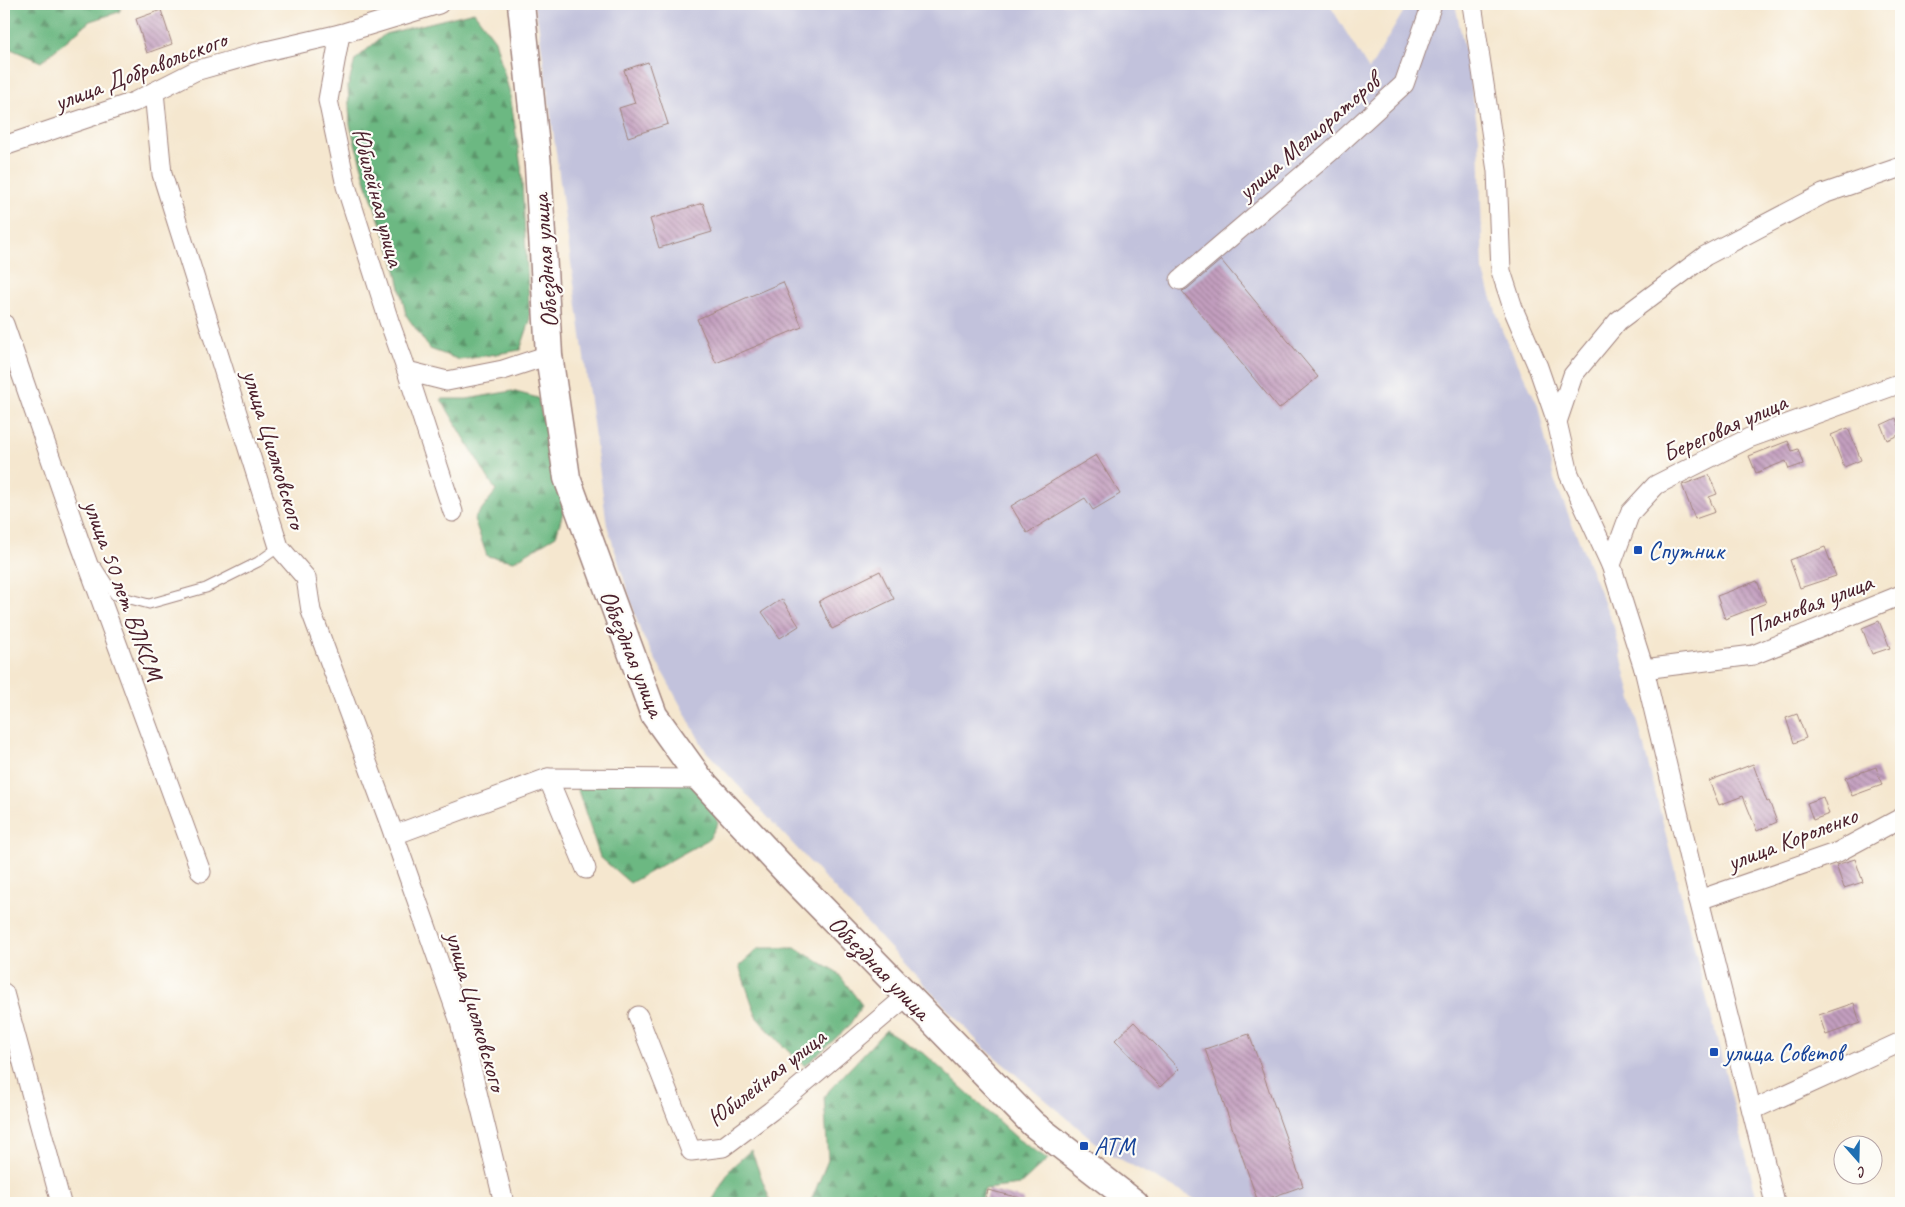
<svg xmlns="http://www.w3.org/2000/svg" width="1905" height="1207" font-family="Caveat,sans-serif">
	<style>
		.industrial { fill: #c2c2dc }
		.forest { fill: url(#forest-firs); stroke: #5b6c56 }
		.building { fill: url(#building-back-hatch) }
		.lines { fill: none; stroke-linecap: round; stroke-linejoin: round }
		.service-casing { stroke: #a0837d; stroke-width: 11 }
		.minor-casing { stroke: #a0837d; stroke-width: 21 }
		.secondary-casing { stroke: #a0837d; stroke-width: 29 }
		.service { stroke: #fff; stroke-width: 9 }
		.minor { stroke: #fff; stroke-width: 19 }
		.secondary { stroke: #fff; stroke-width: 26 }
		.transit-dot { fill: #1a4fb4; stroke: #fdfcf7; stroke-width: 2 }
		.labels { text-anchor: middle; stroke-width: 4.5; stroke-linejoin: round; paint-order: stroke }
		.street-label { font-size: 25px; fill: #4a1f2b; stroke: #fdfcf7 }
		.transit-label { font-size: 25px; fill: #164399; stroke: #fdfcf7; text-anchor: start }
	</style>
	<defs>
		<pattern id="forest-firs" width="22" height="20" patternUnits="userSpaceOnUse" patternTransform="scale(1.25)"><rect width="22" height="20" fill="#6cb882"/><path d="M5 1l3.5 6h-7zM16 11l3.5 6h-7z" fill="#5b956b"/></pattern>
		<pattern id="building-back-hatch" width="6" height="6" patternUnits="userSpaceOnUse" patternTransform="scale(1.25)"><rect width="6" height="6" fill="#c39fbf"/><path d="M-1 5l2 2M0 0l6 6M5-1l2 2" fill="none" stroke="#a0819b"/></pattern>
	</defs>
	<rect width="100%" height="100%" fill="#fdfcf7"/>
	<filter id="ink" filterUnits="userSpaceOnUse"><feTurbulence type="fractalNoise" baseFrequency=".02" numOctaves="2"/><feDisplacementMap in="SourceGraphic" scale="10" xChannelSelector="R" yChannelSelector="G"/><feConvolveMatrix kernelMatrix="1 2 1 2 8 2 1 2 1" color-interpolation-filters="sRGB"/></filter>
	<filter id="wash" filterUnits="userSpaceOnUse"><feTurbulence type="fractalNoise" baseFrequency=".0096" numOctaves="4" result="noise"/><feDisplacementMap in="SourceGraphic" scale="20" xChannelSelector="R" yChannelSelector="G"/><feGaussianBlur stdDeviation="1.12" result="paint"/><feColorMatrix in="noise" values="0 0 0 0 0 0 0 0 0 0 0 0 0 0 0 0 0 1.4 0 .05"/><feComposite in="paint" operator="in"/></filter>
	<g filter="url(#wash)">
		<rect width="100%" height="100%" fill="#f5e7cf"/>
		<!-- industrial -->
		<path class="industrial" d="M533,4H1329L1369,70L1408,4H1455L1469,71L1479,138L1483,270L1503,333L1538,405L1554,479L1614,627L1758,1203H1202L1107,1152L981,1045L705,750L641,633L607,525L538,21Z"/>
		<!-- forest -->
		<g class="forest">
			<path d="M4,4H123L119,12L90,21L41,62L4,46Z"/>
			<path d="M474,12L495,40L510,94L521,166L530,321L520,350L460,360L430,349L406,315L394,261L366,182L350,125L348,86L355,60L385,34Z"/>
			<path d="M512,391L538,398L549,448L566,502L556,536L514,561L487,556L474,519L496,491L441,399H467Z"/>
			<path d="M678,771L707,796L718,823L709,839L630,883L600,857L576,784Z"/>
			<path d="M759,948H795L837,972L862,1005L848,1027L805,1066L787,1050L757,1018L739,966Z"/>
			<path d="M886,1030L926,1055L1019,1140L1048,1159L1020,1185L985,1189L981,1203H810L828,1160L824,1096Z"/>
			<path d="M751,1150L771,1203H711L731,1168Z"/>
		</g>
		<g id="blocks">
			<!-- building -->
			<g class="building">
				<path d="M161,10L172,44L147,53L136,19Z"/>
				<path d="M648,62L668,124L628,137L619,108L635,103L624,70Z"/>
				<path d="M703,203L712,232L659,248L650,219Z"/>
				<path d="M1221,260L1318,377L1279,409L1182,291L1187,289Z"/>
				<path d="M783,282L802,327L716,363L697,319Z"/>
				<path d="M1896,418L1901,434L1887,440L1881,425Z"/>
				<path d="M1848,428L1861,460L1844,467L1831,435Z"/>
				<path d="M1788,441L1792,451L1798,449L1803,464L1789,469L1786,461L1756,473L1749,456Z"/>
				<path d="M1096,455L1120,494L1093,510L1085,498L1027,533L1011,506Z"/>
				<path d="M1709,475L1717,494L1709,497L1715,512L1695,519L1682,485Z"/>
				<path d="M1825,547L1836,576L1800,588L1790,560Z"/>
				<path d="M880,571L894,599L832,629L819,601Z"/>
				<path d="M1757,581L1766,603L1725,619L1717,596Z"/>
				<path d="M782,599L799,626L780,638L762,612Z"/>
				<path d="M1879,621L1890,648L1872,654L1862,628Z"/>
				<path d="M1797,714L1806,738L1794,743L1786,718Z"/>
				<path d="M1753,764L1767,802L1769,801L1777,822L1757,831L1743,796L1719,805L1709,781Z"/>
				<path d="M1876,767L1882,785L1852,796L1845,778Z"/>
				<path d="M1823,797L1829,814L1813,820L1807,803Z"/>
				<path d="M1855,859L1863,882L1844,888L1836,865Z"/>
				<path d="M1854,1003L1860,1023L1826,1035L1819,1015Z"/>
				<path d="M1134,1022L1179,1069L1160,1087L1115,1040Z"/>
				<path d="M1249,1034L1303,1186L1258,1202L1205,1049Z"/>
				<path d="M988,1190L1024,1199L1023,1203H984Z"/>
			</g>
		</g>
	</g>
	<g filter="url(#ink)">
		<use href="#blocks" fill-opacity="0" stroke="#a0837d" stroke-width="1"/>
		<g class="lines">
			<!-- service casing -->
			<g class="service-casing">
				<path id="service" d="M97,567L115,595L149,604L206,588L258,562L279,547"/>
			</g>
			<!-- minor casing -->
			<g class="minor-casing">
				<g id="minor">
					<path d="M1472,4L1497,171L1501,271L1514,311L1538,367L1557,422"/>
					<path d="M340,34L328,100L346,186L389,321L407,371L447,381L503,370L549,355"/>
					<path d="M154,92L162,174L279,547L306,578L311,611L390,824L460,1022L504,1203"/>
					<path d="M4,146L134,102L195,71L262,52L340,34L439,4"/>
					<path d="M1180,280L1330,152L1404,84L1432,4"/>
					<path d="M4,324L79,540L201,872"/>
					<path d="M407,371L453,512"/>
					<path d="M1611,565L1630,513L1656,485L1749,438L1901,383"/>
					<path d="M1644,669L1753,655L1901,595"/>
					<path d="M548,778L586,869"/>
					<path d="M394,835L548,778L700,779"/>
					<path d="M1699,900L1838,852L1901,818"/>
					<path d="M4,993L61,1203"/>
					<path d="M638,1016L691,1151L723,1147L771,1111L908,995"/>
					<path d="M1752,1110L1901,1042"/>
					<path d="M1775,1203L1699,900L1644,669L1611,565L1569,474L1557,422L1573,375L1618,321L1705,256L1823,194L1901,167"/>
				</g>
			</g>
			<!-- secondary casing -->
			<g class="secondary-casing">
				<path id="secondary" d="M521,4L538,166L549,355L567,478L654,715L700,779L784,869L1033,1124L1135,1203"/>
			</g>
			<!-- service -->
			<use href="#service" class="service"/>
			<!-- minor -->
			<use href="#minor" class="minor"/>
			<!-- secondary -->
			<use href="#secondary" class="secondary"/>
		</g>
	</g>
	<!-- markers -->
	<g class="transit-dot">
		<rect x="1633" y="545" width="10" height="10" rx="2.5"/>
		<rect x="1709" y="1047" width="10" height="10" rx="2.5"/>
		<rect x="1079" y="1141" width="10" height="10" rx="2.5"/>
	</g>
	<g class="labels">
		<!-- street labels -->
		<g class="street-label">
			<text transform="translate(140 70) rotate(-21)" y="9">улица Добравольского</text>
			<text transform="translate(1308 136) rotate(-41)" y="9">улица Мелиораторов</text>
			<text transform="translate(379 197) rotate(75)" y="9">Юбилейная улица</text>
			<text transform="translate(544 261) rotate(-94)" y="9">Объездная улица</text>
			<text transform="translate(1724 427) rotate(-24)" y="9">Береговая улица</text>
			<text transform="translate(275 449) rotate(73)" y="9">улица Циолковского</text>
			<text transform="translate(124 590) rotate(70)" y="9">улица 50 лет ВЛКСМ</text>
			<text transform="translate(1809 604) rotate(-21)" y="9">Плановая улица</text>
			<text transform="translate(633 653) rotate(68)" y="9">Объездная улица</text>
			<text transform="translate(1792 838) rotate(-21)" y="9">улица Короленко</text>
			<text transform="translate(880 967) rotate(46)" y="9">Объездная улица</text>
			<text transform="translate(477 1011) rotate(74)" y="9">улица Циолковского</text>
			<text transform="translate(766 1077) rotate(-38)" y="9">Юбилейная улица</text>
		</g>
		<!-- transit labels -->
		<g class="transit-label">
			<text x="1648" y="559">Спутник</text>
			<text x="1724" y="1061">улица Советов</text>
			<text x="1094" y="1155">АТМ</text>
		</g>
	</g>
	<!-- margin -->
	<rect width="1905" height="1207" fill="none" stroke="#fdfcf7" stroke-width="20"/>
	<!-- north arrow -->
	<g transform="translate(1858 1160) rotate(160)"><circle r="24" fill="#fdfcf7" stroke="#b5a4a5"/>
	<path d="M0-4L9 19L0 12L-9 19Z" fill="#1f6fb2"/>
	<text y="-8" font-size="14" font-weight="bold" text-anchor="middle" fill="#4a1f2b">С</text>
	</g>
</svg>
